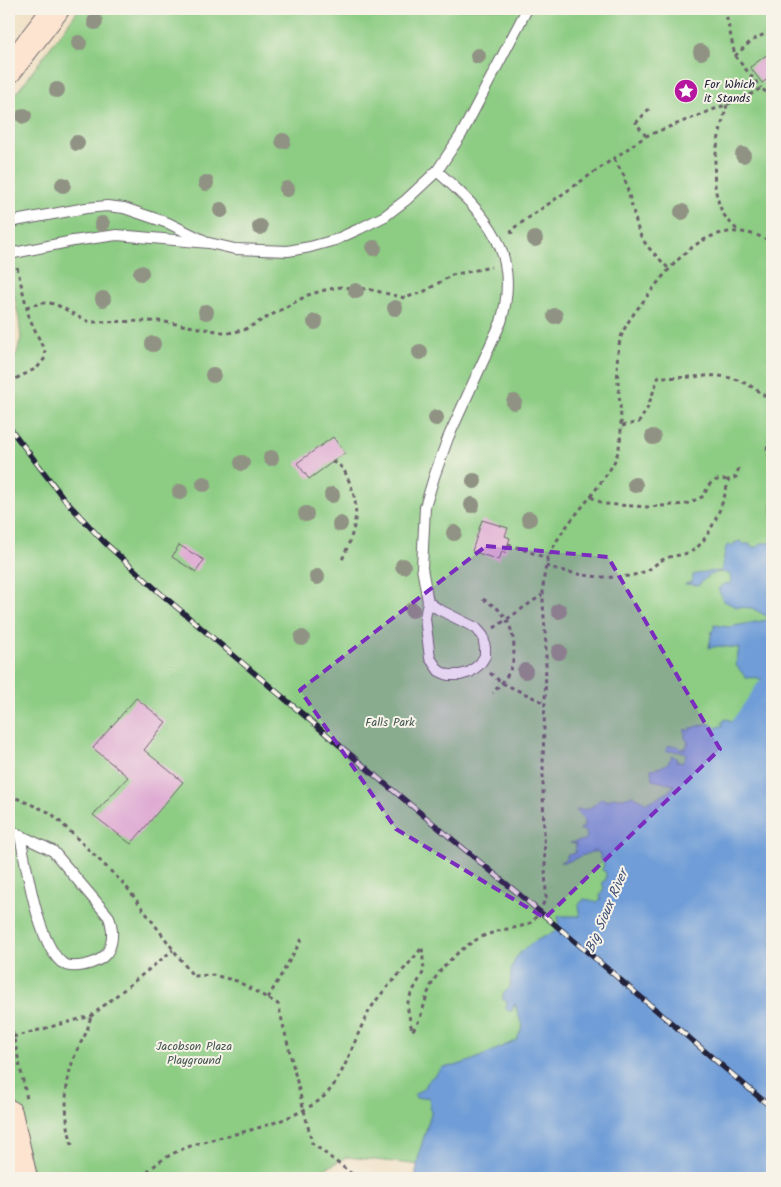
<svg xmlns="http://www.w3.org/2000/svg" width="781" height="1187" font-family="Kalam,sans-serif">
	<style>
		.green { fill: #8ccc83; stroke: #57775f }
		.water { fill: #6f9dd7; stroke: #486089 }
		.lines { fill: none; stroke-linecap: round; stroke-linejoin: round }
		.river { stroke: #6f9dd7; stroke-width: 35 }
		.building { fill: #dfabd3 }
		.lane-casing { stroke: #6a646a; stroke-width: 12 }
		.secondary-casing { stroke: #6a646a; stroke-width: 28 }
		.path { stroke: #6a646a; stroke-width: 3; stroke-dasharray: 4 4; stroke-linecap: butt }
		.lane { stroke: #fff; stroke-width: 10 }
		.secondary { stroke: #fde4d0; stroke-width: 26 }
		.rail-casing { stroke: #22223b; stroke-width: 5.5 }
		.rail { stroke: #f7f3e8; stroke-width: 4; stroke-dasharray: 11; stroke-linecap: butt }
		.tree { fill: #909384 }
		.marked { fill: #7b2cbf; fill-opacity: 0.2; stroke: #7b2cbf; stroke-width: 4; stroke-dasharray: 10 6; stroke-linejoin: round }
		.labels { text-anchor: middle; stroke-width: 4; stroke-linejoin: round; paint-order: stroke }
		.poi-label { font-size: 12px; fill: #22223b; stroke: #f7f3e8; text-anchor: start }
		.park-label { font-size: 12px; fill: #425551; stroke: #f7f3e8 }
		.water-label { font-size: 14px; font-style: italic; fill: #415379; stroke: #f7f3e8 }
	</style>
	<rect width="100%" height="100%" fill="#f7f3e8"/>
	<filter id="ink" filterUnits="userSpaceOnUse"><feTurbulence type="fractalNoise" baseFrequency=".02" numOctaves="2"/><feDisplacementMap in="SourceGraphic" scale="10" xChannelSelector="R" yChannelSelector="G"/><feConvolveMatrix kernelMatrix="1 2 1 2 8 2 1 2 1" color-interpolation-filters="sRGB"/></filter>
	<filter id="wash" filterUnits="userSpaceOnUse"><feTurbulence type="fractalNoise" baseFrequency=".0096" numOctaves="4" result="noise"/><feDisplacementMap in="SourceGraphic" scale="20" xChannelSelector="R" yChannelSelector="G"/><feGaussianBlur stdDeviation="1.12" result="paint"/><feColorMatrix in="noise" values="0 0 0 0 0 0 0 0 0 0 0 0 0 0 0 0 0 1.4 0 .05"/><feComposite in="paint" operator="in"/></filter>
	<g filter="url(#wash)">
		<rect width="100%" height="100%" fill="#f0dfc2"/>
		<!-- green -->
		<path class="green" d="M79,9H772V1178H505L449,1168L347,1157L308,1178H33L9,1075V368L17,353L21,338L19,319L9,270V103Z"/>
		<!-- water -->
		<g class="water">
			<path d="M740,541L744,544H751V547H758L762,543H772V619L752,608L736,607L724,601L718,589L724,584L731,583L730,575C719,568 706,576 699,585L685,584L692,582L693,575L704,572L721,571L726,547L728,545L733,546L734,543Z"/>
			<path d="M772,619V1178H415L420,1150L431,1113L429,1097L416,1098L414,1095L424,1088L426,1083L443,1067L455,1066L473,1060L517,1040L523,1025L519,1017L515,1004L511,1012L506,1009L507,1001L503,1000V994L510,987C511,981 510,973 512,967C518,948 538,939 555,932L559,921L558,916H580L578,906L584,899L597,902L601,899L600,896L604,888L602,882L606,880V872L602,870L604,865L599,853L593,850L594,852H591L567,862H560L567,859V855L575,853L576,844L570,843L585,840L587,837L586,832L579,829L584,827C585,818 580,816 576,810L589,809L602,798L607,801L614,797C620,799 626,798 632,795L647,803C657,797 668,795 674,785L652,780L651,769C660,768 670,765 672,755L677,759L676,761L682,763L686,756L685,752L666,751L667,746H678L680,749L686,748V746L688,745L687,743H689L685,738V729L690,731L691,727L692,728L706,724H712V726L718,728L719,726H723L722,722L726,719L732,721L748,718L749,720L750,718L763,720L772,718C772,705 774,684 758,678C755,677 749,678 746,678L736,665L739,648L718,646L709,648L712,631L714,629V625L729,627Z"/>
		</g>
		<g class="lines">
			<!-- river -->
			<path class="river" d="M724,756L737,745L772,694"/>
		</g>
		<g id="blocks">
			<!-- building -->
			<g class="building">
				<path d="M772,51V76L762,83L750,67Z"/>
				<path d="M333,437L345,453L309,479L297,463Z"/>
				<path d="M482,520L508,528L505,536L510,538L505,553L502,551L499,560L472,551Z"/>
				<path d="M179,545L204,560L196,572L172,557Z"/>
				<path d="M136,698L166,722L144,750L183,782L131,844L93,815L128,777L93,748Z"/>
			</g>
		</g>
	</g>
	<g filter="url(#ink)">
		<use href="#blocks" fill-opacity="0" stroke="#6a646a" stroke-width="1"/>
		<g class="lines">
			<!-- lane casing -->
			<g class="lane-casing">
				<g id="lane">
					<path d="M9,222L86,208L107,206L124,208L168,223L203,240"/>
					<path d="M9,254L73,241L117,235L209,243L235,249L288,251L310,247L335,240L359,229L385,216L406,200L437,171L461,135L527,9"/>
					<path d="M428,602L438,609L476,628L483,636L485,648V656L480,664L470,672L460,675H448L439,671L430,658L425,618L428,602L422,568L425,507L434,477L448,438L501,322C522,251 486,215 437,171"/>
					<path d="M9,830L53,851L109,917C113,929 114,943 106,954C98,964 71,971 61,962C37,940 27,868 20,836"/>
				</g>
			</g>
			<!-- secondary casing -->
			<g class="secondary-casing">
				<g id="secondary">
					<path d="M9,70L56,9"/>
					<path d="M9,1113L24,1178"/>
				</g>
			</g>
			<!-- path -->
			<g class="path">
				<path d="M725,9L735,56L761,88"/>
				<path d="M735,56L751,41L772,30"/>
				<path d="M727,105C718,138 706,180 723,213C726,219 733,225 738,231"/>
				<path d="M646,136L636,123L649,109"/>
				<path d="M614,159L624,176L639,233L647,246L669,269"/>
				<path d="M512,234L511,230L646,136L748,96L761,88L767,93L772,89"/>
				<path d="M26,307C34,305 42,302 50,303C64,306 77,318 90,322L159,321L228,333L244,330L308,295L325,290L340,287L368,289L405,298L425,291L452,275L491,267"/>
				<path d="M9,382L37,368L45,358V352L29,317L17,267"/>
				<path d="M622,426L639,422L647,409L659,376C677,379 687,377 705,376C733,374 752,384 772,402"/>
				<path d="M772,431L767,449L772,468"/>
				<path d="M332,462C343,465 345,472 349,481C362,510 354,533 342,560"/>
				<path d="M591,497L604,504L648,507L686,504L704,496C709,482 713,478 728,480"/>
				<path d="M508,544L549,559"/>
				<path d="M546,566C575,575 620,584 648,570C653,567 658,562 664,559C672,555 681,556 690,552C708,545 726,499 728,480L736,477L739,467"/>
				<path d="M483,599C489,603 497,607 502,613C515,628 518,657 508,674C504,681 498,687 493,693"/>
				<path d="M494,628L542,595"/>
				<path d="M490,673L502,683L545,703"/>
				<path d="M9,795L51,813L125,885L193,976L213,975L237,981L278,1004L312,1143L357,1178"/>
				<path d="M268,998L303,937"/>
				<path d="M9,1016L27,1099"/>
				<path d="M13,1037L91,1016L173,950"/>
				<path d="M72,1145C64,1115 63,1082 76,1053C78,1047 82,1041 85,1035C88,1029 89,1023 91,1016"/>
				<path d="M142,1178C169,1146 208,1141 247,1131C270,1125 296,1116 317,1102C345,1083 353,1037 371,1008C385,986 407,969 422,947L424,971L411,994L407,1005L412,1031C423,1019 423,1003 430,988C437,971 453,956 468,945C475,940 484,935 492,933C504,928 518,929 530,923C537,918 543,905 546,897C545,856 543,815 543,775C543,734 546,693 546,653C546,621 538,590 548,559C559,529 584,508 601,482C606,475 613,466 616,458C629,421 612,382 619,345C622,326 637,310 648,295C670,267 699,229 738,232C750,232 761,237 772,241"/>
			</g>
			<!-- lane -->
			<use href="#lane" class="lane"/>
			<!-- secondary -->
			<use href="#secondary" class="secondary"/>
			<!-- rail casing -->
			<g class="rail-casing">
				<path id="rail" d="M9,427L65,500L104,542L160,593L378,778L520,895L772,1108"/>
			</g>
			<!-- rail -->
			<use href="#rail" class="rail"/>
		</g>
		<!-- trees -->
		<g class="tree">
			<circle cx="95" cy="22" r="8"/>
			<circle cx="79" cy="43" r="8"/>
			<circle cx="701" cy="52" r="8"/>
			<circle cx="478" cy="56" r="8"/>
			<circle cx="57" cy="90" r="8"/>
			<circle cx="24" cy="116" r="8"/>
			<circle cx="283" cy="141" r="8"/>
			<circle cx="77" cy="143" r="8"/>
			<circle cx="743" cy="155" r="8"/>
			<circle cx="206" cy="183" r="8"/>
			<circle cx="63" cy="185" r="8"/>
			<circle cx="287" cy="189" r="8"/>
			<circle cx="221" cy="210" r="8"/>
			<circle cx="682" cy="212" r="8"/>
			<circle cx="102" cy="224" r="8"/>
			<circle cx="260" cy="227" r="8"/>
			<circle cx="535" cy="239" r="8"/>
			<circle cx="374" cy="248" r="8"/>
			<circle cx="141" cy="273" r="8"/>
			<circle cx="356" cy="291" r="8"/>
			<circle cx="103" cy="299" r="8"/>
			<circle cx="395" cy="308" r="8"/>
			<circle cx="206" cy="312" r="8"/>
			<circle cx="555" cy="316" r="8"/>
			<circle cx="315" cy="322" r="8"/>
			<circle cx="153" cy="344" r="8"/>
			<circle cx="420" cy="352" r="8"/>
			<circle cx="213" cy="375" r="8"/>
			<circle cx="514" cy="402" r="8"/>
			<circle cx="436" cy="418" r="8"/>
			<circle cx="653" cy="437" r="8"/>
			<circle cx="271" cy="458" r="8"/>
			<circle cx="242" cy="463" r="8"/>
			<circle cx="474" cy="481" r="8"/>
			<circle cx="204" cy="484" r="8"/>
			<circle cx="635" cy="485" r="8"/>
			<circle cx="180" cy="492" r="8"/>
			<circle cx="332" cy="495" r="8"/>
			<circle cx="472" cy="505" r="8"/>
			<circle cx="306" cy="514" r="8"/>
			<circle cx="529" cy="519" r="8"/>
			<circle cx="340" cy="524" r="8"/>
			<circle cx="454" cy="533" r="8"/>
			<circle cx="403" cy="566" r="8"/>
			<circle cx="317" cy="577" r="8"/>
			<circle cx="412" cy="610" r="8"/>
			<circle cx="559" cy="611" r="8"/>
			<circle cx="302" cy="638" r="8"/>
			<circle cx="559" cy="652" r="8"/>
			<circle cx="525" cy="671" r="8"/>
		</g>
	</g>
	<!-- marked area -->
	<path class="marked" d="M486,546L608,557L720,749L545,918L396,829L300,690Z"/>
	<!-- icons -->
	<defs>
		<g id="sight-disc" transform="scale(1.25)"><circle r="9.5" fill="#b5179e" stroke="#f7f3e8"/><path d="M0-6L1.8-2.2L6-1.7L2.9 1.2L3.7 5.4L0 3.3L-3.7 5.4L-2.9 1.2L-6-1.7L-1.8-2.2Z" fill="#fff"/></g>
	</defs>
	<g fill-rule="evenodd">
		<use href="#sight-disc" x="686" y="91"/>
	</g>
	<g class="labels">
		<!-- poi labels -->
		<g class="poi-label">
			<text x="704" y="88">For Which<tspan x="704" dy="14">it Stands</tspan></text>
		</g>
		<!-- park labels -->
		<g class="park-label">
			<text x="390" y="726">Falls Park</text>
			<text x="194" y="1050">Jacobson Plaza<tspan x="194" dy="14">Playground</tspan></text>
		</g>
		<!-- water labels -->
		<g class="water-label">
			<text transform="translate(606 911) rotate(-67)" y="5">Big Sioux River</text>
		</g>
	</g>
	<!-- margin -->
	<rect width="781" height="1187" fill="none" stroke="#f7f3e8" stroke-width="30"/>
</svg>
